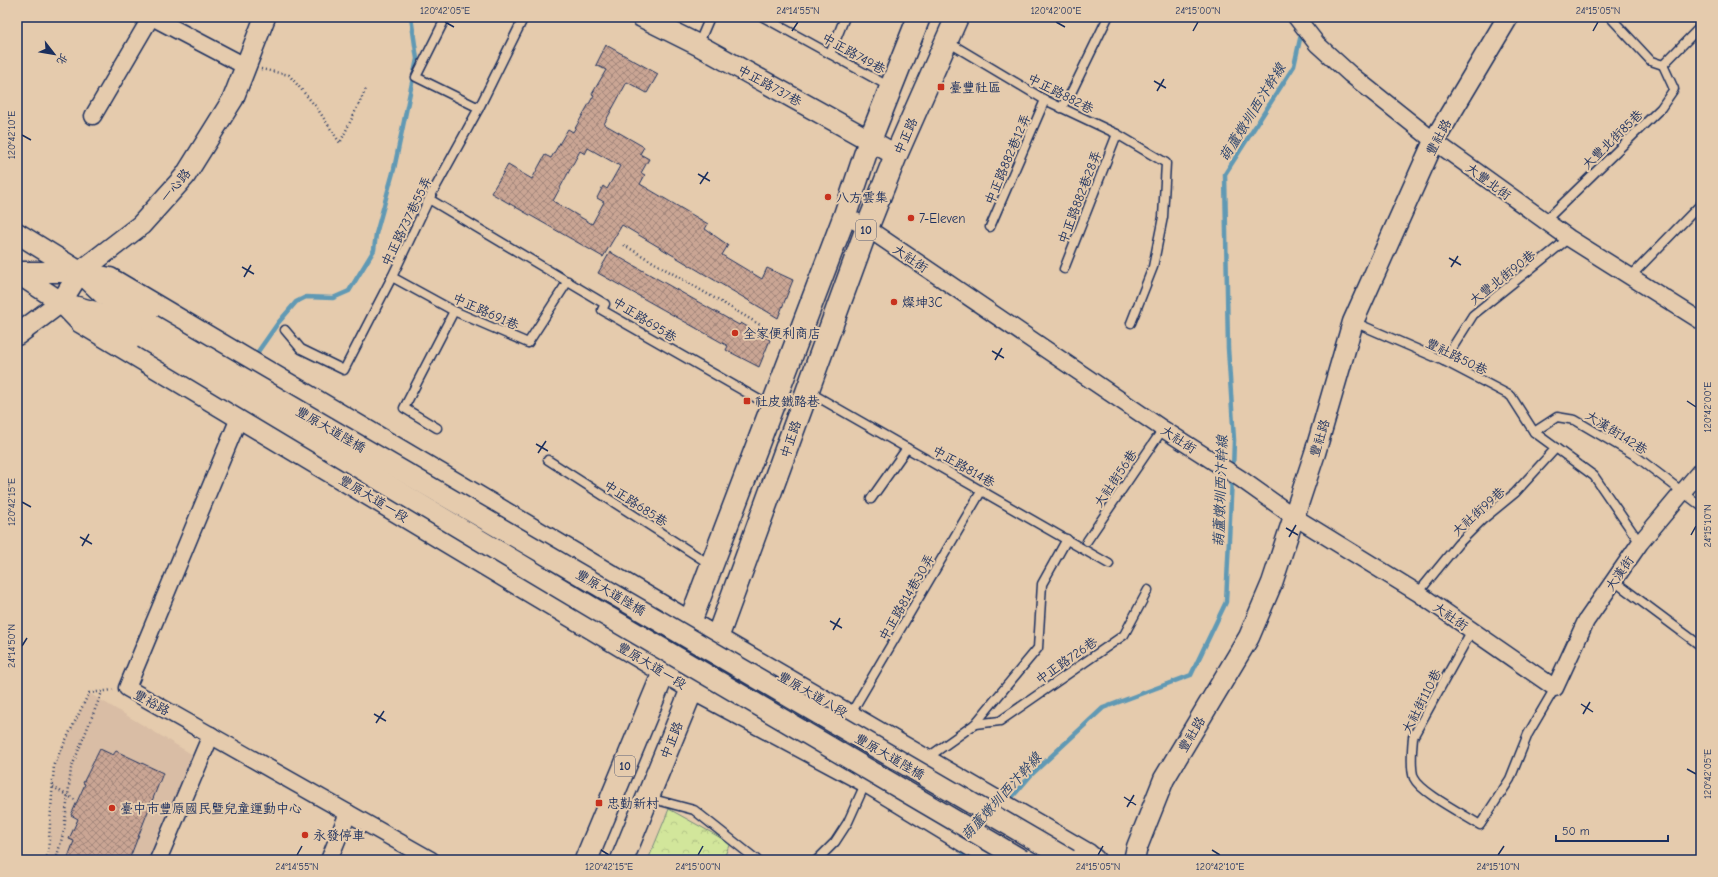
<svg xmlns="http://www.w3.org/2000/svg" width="1718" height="877" font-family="'Comic Neue','LXGW WenKai TC',sans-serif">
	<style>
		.built { fill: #d9bda5 }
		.forest { fill: url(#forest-crowns); stroke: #768a7c }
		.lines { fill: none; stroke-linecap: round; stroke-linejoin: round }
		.stream { stroke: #6199b4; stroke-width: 4.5 }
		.building { fill: url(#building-cross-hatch); stroke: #1b2f5e; fill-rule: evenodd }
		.service-casing { stroke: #1b2f5e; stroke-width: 11 }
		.minor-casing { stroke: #1b2f5e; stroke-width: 19 }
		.tertiary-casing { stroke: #1b2f5e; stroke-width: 23 }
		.primary-casing { stroke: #1b2f5e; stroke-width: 25 }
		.path { stroke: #1b2f5e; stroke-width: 2.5; stroke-dasharray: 1 3; stroke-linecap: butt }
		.service { stroke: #e5cbad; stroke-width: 8 }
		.minor { stroke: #e5cbad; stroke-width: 16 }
		.tertiary { stroke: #e5cbad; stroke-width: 20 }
		.primary { stroke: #e5cbad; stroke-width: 22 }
		.tertiary-bridge-casing { stroke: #1b2f5e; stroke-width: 23; stroke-linecap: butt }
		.tertiary-bridge { stroke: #e5cbad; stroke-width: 20 }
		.ticks { fill: none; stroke: #1b2f5e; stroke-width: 1.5 }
		.poi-dot { fill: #c8321e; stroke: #e5cbad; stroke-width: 1.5 }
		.labels { text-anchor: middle; stroke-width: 4; stroke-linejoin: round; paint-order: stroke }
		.shield { fill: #e5cbad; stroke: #585e76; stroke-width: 1 }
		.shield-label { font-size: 12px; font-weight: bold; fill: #1b2f5e }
		.street-label { font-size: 13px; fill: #1b2f5e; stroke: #e5cbad }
		.poi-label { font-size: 13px; fill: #1b2f5e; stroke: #e5cbad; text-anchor: start }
		.water-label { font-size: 14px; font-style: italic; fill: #27416c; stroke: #e5cbad }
		.neatline { fill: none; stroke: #1b2f5e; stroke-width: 1.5 }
		.ticks-label { font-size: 10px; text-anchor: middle; fill: #1b2f5e }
	</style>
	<defs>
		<pattern id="forest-crowns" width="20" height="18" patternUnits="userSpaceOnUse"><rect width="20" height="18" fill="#d2e69b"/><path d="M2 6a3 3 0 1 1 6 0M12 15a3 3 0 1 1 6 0" fill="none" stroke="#b4c688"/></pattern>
		<pattern id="building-cross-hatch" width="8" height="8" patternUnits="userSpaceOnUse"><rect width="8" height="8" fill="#caa594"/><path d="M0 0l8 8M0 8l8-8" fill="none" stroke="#a3877c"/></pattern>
	</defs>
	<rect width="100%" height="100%" fill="#e5cbad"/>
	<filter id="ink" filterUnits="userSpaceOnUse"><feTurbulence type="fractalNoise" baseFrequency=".025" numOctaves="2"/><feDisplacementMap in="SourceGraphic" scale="8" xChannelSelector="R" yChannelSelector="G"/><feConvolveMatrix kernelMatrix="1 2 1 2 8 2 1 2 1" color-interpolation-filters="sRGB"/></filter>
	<g filter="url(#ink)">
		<!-- built -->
		<path class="built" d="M89,693L193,755L149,860H47L49,854L54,764Z"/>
		<!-- forest -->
		<path class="forest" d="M669,809L730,843L723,860H648Z"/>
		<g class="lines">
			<!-- stream -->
			<g class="stream">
				<path d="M257,353L278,323L296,302L306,297L333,298L349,291L374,250L376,234L394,169L417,59L411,17"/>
				<path d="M1233,470L1234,440L1228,348L1225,174L1294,66L1302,30"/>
				<path d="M1008,802L1031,775L1103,708L1191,675L1226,602L1232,477"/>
				<path d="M959,860L968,849"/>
			</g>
		</g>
		<!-- building -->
		<g class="building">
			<path d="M606,45L658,74L647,93L627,82L604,124L644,147L640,154L649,159L641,173L645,175L640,184L708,224L705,229L728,245L722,255L762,279L767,268L793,280L778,318L622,225L603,257L491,193L508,165L532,179L545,155L551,158L568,129L573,132L594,95L592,94L606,70L596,65ZM588,148L620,166L607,189L603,186L597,198L604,202L592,224L553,201L580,151L585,154Z"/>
			<path d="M610,252L739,325L741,323L770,340L759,367L726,350L728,346L598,273Z"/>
			<path d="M100,749L113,755L116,751L163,773L129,860H67L74,841L69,839L78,819L71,815L85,784L83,783Z"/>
		</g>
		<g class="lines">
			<!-- service casing -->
			<g class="service-casing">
				<g id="service">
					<path d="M446,17L416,77L479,108"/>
					<path d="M763,17L890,87"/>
					<path d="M1610,17L1651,61L1663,65"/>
					<path d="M948,42L1045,100L1117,134L1166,163L1163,217L1153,267L1131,323"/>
					<path d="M698,45L710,17"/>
					<path d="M830,54L845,17"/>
					<path d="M1663,65L1701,26"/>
					<path d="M1061,108L1072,91L1108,17"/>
					<path d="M429,199L605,304L602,310L770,406"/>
					<path d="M1545,221L1661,108L1674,89L1663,65"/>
					<path d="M990,227L1045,100"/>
					<path d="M1064,269L1117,134"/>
					<path d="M1631,276L1701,204"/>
					<path d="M392,277L454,311L528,343L568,281"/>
					<path d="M1354,322L1444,361L1511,396L1534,432L1594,476L1640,543"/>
					<path d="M285,330L301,349L344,370L392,277L429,199L479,108L524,17"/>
					<path d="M1444,361L1473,315L1569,238"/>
					<path d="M809,392L1109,564"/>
					<path d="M437,428L404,408L454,311"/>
					<path d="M1534,432L1557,417L1575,420L1633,454L1701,506"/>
					<path d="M548,460L711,565"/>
					<path d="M871,499L907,448"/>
					<path d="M1087,541L1163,429"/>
					<path d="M1614,581L1701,646"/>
					<path d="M1418,593L1458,544L1482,520L1515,493L1556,448"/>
					<path d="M1472,630L1413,737C1412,748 1410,768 1414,778C1421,793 1465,815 1480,825L1510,779L1528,734L1555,688"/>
					<path d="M850,715L982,490"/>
					<path d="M975,724L1000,721L1124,635L1148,590"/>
					<path d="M927,758L975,724L1038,648L1042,584L1067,539"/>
					<path d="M649,798L694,810L757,860"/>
					<path d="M817,860L835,842L848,822L866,782"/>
				</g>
			</g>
			<!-- minor casing -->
			<g class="minor-casing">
				<g id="minor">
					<path d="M152,17L245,66"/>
					<path d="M1296,17L1317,44L1350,74L1434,141L1569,238L1701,321"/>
					<path d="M93,116L151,17"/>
					<path d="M845,215L867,228L1163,429L1241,479L1293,516L1418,593L1555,688L1586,621L1640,543L1701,470"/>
					<path d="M239,418L127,688L431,860"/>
					<path d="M158,860L211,735"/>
					<path d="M329,860L348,813"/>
				</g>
			</g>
			<!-- tertiary casing -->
			<g class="tertiary-casing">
				<g id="tertiary">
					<path d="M642,17L698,45L896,155"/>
					<path d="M17,233L80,272L103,294L152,325"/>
					<path d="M17,272H80L110,278L717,638L1088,854L1095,860"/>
					<path d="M17,273L61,302L81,323L692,689L866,782L994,860"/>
					<path d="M63,303L95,312L143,338"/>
					<path d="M17,335L61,302L80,272L141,225L185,176L233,99L265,17"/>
					<path d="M1134,860L1137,847L1164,779L1249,637L1272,583L1315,453L1353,322L1434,141L1508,17"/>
				</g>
			</g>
			<!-- primary casing -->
			<g class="primary-casing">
				<g id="primary">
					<path d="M586,860L664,672L690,622L845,215L870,140L919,17"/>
					<path d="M622,860L692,689L717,638L867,228L896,155L957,17"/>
				</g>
			</g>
			<!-- path -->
			<g class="path">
				<path d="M261,69L289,75L317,108L340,143L366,89"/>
				<path d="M624,245L779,336"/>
				<path d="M53,787L77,801"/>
				<path d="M45,860L48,854L54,764L89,693L113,690"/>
				<path d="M56,860L64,830L71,769L102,692"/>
			</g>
			<!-- service -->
			<use href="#service" class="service"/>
			<!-- minor -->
			<use href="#minor" class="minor"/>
			<!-- tertiary -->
			<use href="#tertiary" class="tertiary"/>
			<!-- primary -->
			<use href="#primary" class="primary"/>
			<!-- tertiary-bridge casing -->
			<g class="tertiary-bridge-casing">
				<g id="tertiary-bridge">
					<path d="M152,325L1069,860"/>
					<path d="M143,338L593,608L1022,860"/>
				</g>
			</g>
			<!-- tertiary-bridge -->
			<use href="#tertiary-bridge" class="tertiary-bridge"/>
		</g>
	</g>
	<!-- ticks -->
	<path class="ticks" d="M445,22L454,27M1056,22L1065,27M792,31L798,22M1193,31L1198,22M1593,31L1598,22M1154,81L1166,88M1157,91L1164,79M22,135L31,140M698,174L710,181M700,184L708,172M1449,258L1461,265M242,267L254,274M1451,267L1458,256M244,277L251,265M992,351L1004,358M995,360L1002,348M1687,401L1696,407M536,444L548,451M538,453L546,441M22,502L31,507M1286,528L1298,535M1691,535L1696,526M80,537L92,544M1289,537L1296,525M82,546L89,534M830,621L842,628M833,630L840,618M22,646L27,638M1581,704L1593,712M374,714L386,721M1583,714L1590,702M376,723L384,711M1687,769L1696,774M1124,797L1136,805M1127,807L1134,795M601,850L609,855M1212,850L1220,855M297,855L302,846M698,855L703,846M1098,855L1103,846M1498,855L1504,846"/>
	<!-- markers -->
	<g class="poi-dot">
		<rect x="937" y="83" width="8" height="8" rx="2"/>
		<circle cx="828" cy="197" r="4"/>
		<circle cx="911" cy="218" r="4"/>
		<circle cx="894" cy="302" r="4"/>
		<circle cx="735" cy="333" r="4"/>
		<rect x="743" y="397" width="8" height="8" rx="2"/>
		<rect x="595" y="799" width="8" height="8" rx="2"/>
		<circle cx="112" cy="808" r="4"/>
		<circle cx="305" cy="835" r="4"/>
	</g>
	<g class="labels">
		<!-- shield labels -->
		<g class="shield">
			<rect x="856" y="220" width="20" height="20" rx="3"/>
			<rect x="615" y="756" width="20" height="20" rx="3"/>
		</g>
		<g class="shield-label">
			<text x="866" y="234">10</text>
			<text x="625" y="770">10</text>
		</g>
		<!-- street labels -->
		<g class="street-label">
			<text transform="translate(854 53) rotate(29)" y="5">中正路749巷</text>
			<text transform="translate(770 85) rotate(29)" y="5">中正路737巷</text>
			<text transform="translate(1061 93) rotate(27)" y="5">中正路882巷</text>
			<text transform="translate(905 136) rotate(-66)" y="5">中正路</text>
			<text transform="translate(1438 137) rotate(-62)" y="5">豐社路</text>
			<text transform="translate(1612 139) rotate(-44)" y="5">大豐北街85巷</text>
			<text transform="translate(1007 159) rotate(-67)" y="5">中正路882巷12弄</text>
			<text transform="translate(1489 181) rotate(36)" y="5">大豐北街</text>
			<text transform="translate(175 185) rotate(-50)" y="5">一心路</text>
			<text transform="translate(1079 197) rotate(-69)" y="5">中正路882巷28弄</text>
			<text transform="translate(406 221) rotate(-64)" y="5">中正路737巷55弄</text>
			<text transform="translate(911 258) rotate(34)" y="5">大社街</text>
			<text transform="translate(1502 277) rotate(-38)" y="5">大豐北街90巷</text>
			<text transform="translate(486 311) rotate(24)" y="5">中正路691巷</text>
			<text transform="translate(645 319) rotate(32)" y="5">中正路695巷</text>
			<text transform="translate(1457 356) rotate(26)" y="5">豐社路50巷</text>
			<text transform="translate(331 429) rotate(30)" y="5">豐原大道陸橋</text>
			<text transform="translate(1617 432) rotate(32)" y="5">大漢街142巷</text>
			<text transform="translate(1319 438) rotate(-73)" y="5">豐社路</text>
			<text transform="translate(790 439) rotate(-71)" y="5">中正路</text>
			<text transform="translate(1179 439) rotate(33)" y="5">大社街</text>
			<text transform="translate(964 466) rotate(30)" y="5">中正路814巷</text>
			<text transform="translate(1115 478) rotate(-56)" y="5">大社街56巷</text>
			<text transform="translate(374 498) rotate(31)" y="5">豐原大道一段</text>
			<text transform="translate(636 503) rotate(33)" y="5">中正路685巷</text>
			<text transform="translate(1478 511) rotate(-42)" y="5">大社街99巷</text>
			<text transform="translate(1619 573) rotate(-55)" y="5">大漢街</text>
			<text transform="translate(611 592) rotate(30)" y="5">豐原大道陸橋</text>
			<text transform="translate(906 597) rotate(-60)" y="5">中正路814巷30弄</text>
			<text transform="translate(1451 616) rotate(35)" y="5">大社街</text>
			<text transform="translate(1066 660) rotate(-35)" y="5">中正路726巷</text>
			<text transform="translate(652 665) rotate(31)" y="5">豐原大道一段</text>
			<text transform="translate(813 694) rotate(30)" y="5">豐原大道八段</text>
			<text transform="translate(1421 701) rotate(-63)" y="5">大社街110巷</text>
			<text transform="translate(152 702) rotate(29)" y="5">豐裕路</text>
			<text transform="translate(1191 734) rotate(-59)" y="5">豐社路</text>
			<text transform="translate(671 740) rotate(-68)" y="5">中正路</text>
			<text transform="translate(890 756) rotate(30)" y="5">豐原大道陸橋</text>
		</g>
		<!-- poi labels -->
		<g class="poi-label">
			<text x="949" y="92">臺豐社區</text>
			<text x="836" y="202">八方雲集</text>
			<text x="919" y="223">7-Eleven</text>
			<text x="902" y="307">燦坤3C</text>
			<text x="743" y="338">全家便利商店</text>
			<text x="755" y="406">社皮鐵路巷</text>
			<text x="607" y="808">忠勤新村</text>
			<text x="120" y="813">臺中市豐原國民暨兒童運動中心</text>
			<text x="313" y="840">永發停車</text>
		</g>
		<!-- water labels -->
		<g class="water-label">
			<text transform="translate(1252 112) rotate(-58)" y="5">葫蘆燉圳西汴幹線</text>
			<text transform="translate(1220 491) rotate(-88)" y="5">葫蘆燉圳西汴幹線</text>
			<text transform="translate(1001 796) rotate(-48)" y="5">葫蘆燉圳西汴幹線</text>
		</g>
	</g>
	<!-- margin -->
	<rect width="1718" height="877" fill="none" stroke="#e5cbad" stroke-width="44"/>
	<!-- north arrow -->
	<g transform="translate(54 54) rotate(121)" stroke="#e5cbad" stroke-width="3" paint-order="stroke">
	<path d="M0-3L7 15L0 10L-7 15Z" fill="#1b2f5e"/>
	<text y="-6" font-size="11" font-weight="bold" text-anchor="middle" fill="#1b2f5e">北</text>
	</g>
	<!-- scale -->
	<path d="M1556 835v6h112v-6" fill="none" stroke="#1b2f5e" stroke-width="2"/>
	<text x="1562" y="835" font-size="12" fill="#1b2f5e" stroke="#e5cbad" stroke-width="3" paint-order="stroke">50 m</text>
	<rect x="22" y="22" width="1674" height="833" class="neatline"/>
	<g class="ticks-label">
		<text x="445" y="14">120°42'05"E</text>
		<text x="798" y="14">24°14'55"N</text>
		<text x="1056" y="14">120°42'00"E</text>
		<text x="1198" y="14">24°15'00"N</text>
		<text x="1598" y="14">24°15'05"N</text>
		<text transform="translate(11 135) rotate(-90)" y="4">120°42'10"E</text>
		<text transform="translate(1707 407) rotate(-90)" y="4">120°42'00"E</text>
		<text transform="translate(11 502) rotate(-90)" y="4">120°42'15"E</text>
		<text transform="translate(1707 526) rotate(-90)" y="4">24°15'10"N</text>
		<text transform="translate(11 646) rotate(-90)" y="4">24°14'50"N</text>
		<text transform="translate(1707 774) rotate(-90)" y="4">120°42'05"E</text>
		<text x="297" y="870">24°14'55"N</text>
		<text x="609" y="870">120°42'15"E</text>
		<text x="698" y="870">24°15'00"N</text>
		<text x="1098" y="870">24°15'05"N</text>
		<text x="1220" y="870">120°42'10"E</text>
		<text x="1498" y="870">24°15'10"N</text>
	</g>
</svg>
